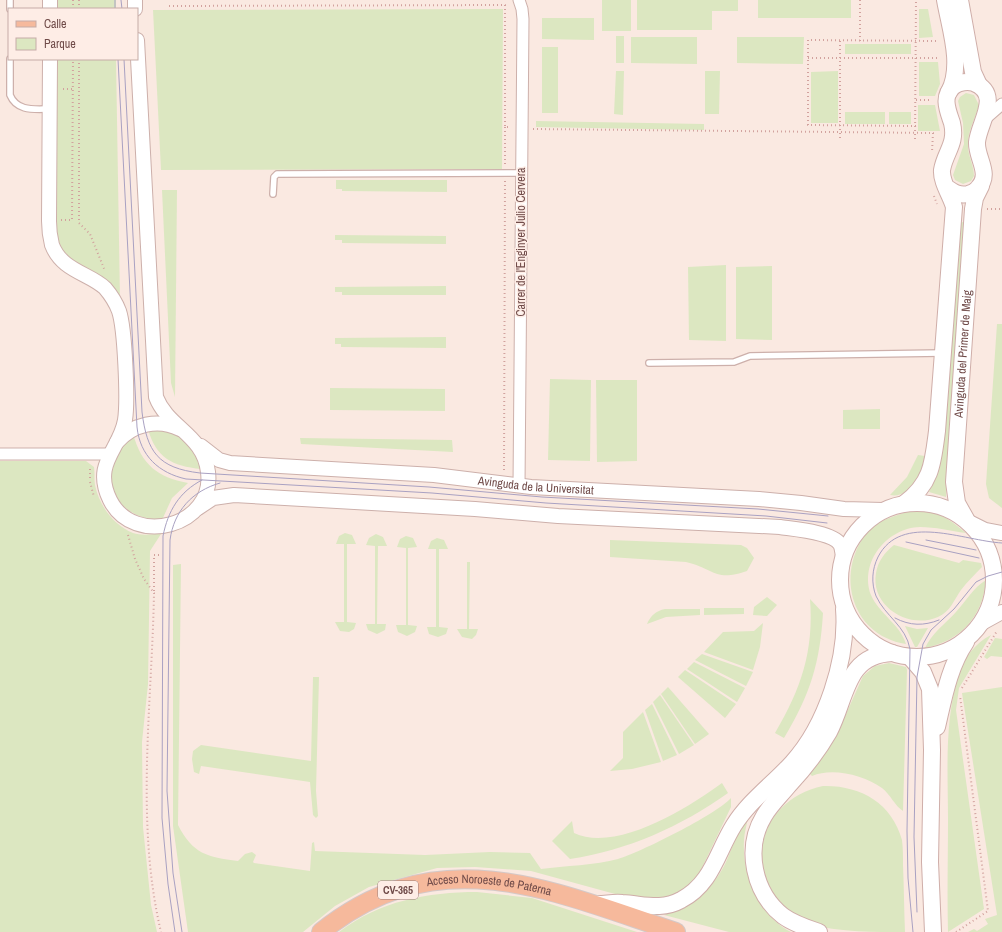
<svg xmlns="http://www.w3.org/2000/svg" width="1002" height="932" font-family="'Archivo Narrow',sans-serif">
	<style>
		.green { fill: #dce7c1 }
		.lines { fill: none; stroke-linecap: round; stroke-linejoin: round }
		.service-casing { stroke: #cdb0ab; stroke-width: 8 }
		.minor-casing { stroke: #cdb0ab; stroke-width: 13 }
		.tertiary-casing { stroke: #cdb0ab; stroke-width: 16 }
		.secondary-casing { stroke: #cfaea9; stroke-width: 18 }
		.primary-casing { stroke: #d4c9c8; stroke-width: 20 }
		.path { stroke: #d2a29e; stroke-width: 2; stroke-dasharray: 1 3; stroke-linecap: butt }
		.service { stroke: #fff; stroke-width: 5.5 }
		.minor { stroke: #fff; stroke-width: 11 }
		.tertiary { stroke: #fff; stroke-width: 14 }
		.secondary { stroke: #fff; stroke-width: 16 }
		.primary { stroke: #f6b99c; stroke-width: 18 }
		.tram { stroke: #a9a1c2; stroke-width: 1 }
		.labels { text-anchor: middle; stroke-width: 3; stroke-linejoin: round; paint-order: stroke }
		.shield { fill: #feede6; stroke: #9b7c78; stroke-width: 1 }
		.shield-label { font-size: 11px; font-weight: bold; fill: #704b49 }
		.street-label { font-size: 12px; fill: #704b49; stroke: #feede6 }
	</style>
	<rect width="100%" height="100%" fill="#fae9e1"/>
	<!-- green -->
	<g class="green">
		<rect x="56" y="0" width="60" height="9"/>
		<rect x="602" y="0" width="29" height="31"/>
		<path d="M637,0H738V11H712V30H637Z"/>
		<rect x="758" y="0" width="93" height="18"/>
		<path d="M503,9L502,169L161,170L153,10Z"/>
		<path d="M919,9H928L933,37L919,38Z"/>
		<path d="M542,18H594V40L542,39Z"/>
		<rect x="616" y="36" width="8" height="27"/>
		<path d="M631,37H697V64L631,63Z"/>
		<path d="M737,37H804L803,64L737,63Z"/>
		<rect x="845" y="44" width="66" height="10"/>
		<rect x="542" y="47" width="16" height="66"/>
		<path d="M56,59H116L120,300L70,261L60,248L54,231Z"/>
		<path d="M919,62H938L940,84L935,96H919Z"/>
		<path d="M616,71H624L623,115L614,114Z"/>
		<path d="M705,71H720L719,114H705Z"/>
		<path d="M838,71V123H811V72Z"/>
		<path d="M966,93L974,95L979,105C975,120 967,131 968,148C969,158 974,166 974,176L971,181L963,184L955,180L953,175L964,144L963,123L958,101L960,97Z"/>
		<path d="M918,105H935L940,131H918Z"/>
		<rect x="845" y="112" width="40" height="12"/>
		<rect x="889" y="112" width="22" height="12"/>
		<path d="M536,121L704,124V130L536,127Z"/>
		<path d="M336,180H447V192L342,191V189H336Z"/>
		<path d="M162,190H177L175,397L171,383Z"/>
		<path d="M963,222L965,223V228L949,437L946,497L929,492L932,485L960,223Z"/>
		<path d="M335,235L446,236V244L342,243V240H335Z"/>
		<path d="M726,265V341L689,340L688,267Z"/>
		<path d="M772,266V340L736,339V267Z"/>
		<path d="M446,286V295H342V292H335V287Z"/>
		<path d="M997,324H1002V508L989,498L986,484Z"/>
		<path d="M446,337V348L341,347V344H335V338Z"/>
		<path d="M550,379L591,380L590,461L548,460Z"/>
		<path d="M596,380H637V461L597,462Z"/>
		<path d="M330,388L445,389V411L330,410Z"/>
		<path d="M880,409V429H843V410Z"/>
		<path d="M157,428C180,434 196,443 201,469C172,466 156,458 148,429Z"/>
		<path d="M133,434C142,465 157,477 188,483L172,498L162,520C125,520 99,491 114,454C117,447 128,440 133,434Z"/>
		<path d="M300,438L452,440L453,452L301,444Z"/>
		<path d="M918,455L925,456L926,458C921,473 911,499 890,495L907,477Z"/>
		<path d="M0,461H86L94,467C95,473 94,479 95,485C99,505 113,525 133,533C142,536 151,534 161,534L150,551L148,684L142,742L143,827L151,905L157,932H0Z"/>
		<path d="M909,511C936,509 947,517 966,533C951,531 935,527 920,527C887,528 859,562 871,595C879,614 900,624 906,644C849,635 834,569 870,529C880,519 897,516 909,511Z"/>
		<path d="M345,533L352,535L356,544H347V622L356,623L354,629L349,632L340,631L335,622H344V544H336L339,536Z"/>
		<path d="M376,534L383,537L387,546H378L377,624H386L385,630L377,634L368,630L366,624H375V546L366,545L369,538Z"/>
		<path d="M406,536L413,538L417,547L408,548V625L417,626L415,632L407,636L398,632L396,625H406V548L397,547L400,539Z"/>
		<path d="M437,538L444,540L448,549H439V627L448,628L446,634L438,637L429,634L427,627H436V549H428L431,541Z"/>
		<path d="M610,540L741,545L747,548L754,558L747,571C715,582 715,569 686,562L610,557Z"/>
		<path d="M894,545L959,563L963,560L981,563L982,567C975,574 967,582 961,590C954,600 950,612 938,617C909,630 870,606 876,573C878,561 885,552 894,545Z"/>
		<path d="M467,562H470L469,629H478L476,635L472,639L462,637L457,629H467Z"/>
		<path d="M181,564L178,825C193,854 207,857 238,861L245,854L252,852L256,855L253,862L254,863L310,871L312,843L314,842L315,851L425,855L490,852L530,853L541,869C564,866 596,865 618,859C639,853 717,814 731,798V807L700,872L688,886L667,898L637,900L531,871L475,867L437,868L369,887L335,906L303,932H188L173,826V565Z"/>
		<path d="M986,580C983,617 960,641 925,648C932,633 944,625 956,612C966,601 973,588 986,580Z"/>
		<path d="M767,597L777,605L767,616L753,615L754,607Z"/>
		<path d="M810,599L823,613C820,663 810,695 784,738L775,733C801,689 814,651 810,599Z"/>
		<path d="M704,608H744V614L704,615Z"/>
		<path d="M665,609H700V615L666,617L647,624C651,615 656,611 665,609Z"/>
		<path d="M763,623L760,647L753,670L704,652L723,632L754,631Z"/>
		<path d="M905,626L917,629L928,628L917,647H915Z"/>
		<path d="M991,635L959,688L956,710L984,909L948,932C947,894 948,857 948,819C948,772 944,720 959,674C964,658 975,643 991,635Z"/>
		<path d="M995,638L1002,639V657L991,656L987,659L984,657Z"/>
		<path d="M702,654L753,672L746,686L695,660Z"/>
		<path d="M694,662L745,688L737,702L687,669Z"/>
		<path d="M889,663L906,667L907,670L903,811C895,806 890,794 882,788C864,775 832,767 812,776L808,772L846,714L863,676L875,666Z"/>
		<path d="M685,670L736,704L725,718L678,677Z"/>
		<path d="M313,677H319L316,791L318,816L316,818L313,815L310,782L201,766L199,774L194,772L192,759L193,751L201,745L311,761Z"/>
		<path d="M668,687L709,734L695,744L661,694Z"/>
		<path d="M1002,687V932H968L974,929L977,931L988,924L985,919L997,915L962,693Z"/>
		<path d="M660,695L694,745L679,754L653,702Z"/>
		<path d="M652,704L677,755L663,761L645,710Z"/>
		<path d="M643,712L661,762L632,769L610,771L623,758V732Z"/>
		<path d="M722,783L728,793C680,827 628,850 570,859L552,841L572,821L574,833C616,853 688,808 722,783Z"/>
		<path d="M823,786C860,785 892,803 902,840C903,848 903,857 903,865C904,887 904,910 905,932C876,932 839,932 812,925C798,918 783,909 773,896C769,890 767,883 765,876C752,833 780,795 823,786Z"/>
		<path d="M748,817C747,825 744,833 744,841C742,877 759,915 791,932H729L664,915C692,906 714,888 726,862C733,846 737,831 748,817Z"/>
		<path d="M477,892L532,898L637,932H339C379,901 428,892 477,892Z"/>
	</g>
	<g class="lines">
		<!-- service casing -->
		<g class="service-casing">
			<g id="service">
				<path d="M10,9V0"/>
				<path d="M10,59V95C17,112 35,109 50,109"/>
				<path d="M273,194L274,177L277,174L522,173"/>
				<path d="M649,363L734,362L750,356L942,353"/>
			</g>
		</g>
		<!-- minor casing -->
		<g class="minor-casing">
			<g id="minor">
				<path d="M519,0L522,9L523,19L519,485"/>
				<path d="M985,119L1002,104"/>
				<path d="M0,454H109"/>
			</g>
		</g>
		<!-- tertiary casing -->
		<g class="tertiary-casing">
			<g id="tertiary">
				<path d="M135,0V9"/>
				<path d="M50,9V0"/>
				<path d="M50,59L49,221C49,228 50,237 52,245C62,271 89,273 105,288C111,295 116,303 119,311C125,329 128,401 125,420C120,450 92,463 110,500C134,548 215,526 208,472C204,435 168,428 156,397L137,40"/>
				<path d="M117,442C133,424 158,418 180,429"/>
				<path id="s1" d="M201,446L219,460L230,463L434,475L531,487L759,499L801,503L844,509L883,510"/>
				<path d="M198,508L213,498L234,495L475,509L558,516L780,527C793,529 832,532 840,544C842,547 842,552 843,556"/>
				<path d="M967,521L985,530L1002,533"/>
				<path d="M980,624L1002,612"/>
			</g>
		</g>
		<!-- secondary casing -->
		<g class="secondary-casing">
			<g id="secondary">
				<path d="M945,0C950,29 963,65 949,92"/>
				<path d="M960,0L973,72L979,85"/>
				<circle cx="917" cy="580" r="77"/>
				<path d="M905,503C932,483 933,462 937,431L954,207C951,196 941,182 942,170C945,152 957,144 952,123C948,111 941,96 954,86C959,82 968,81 974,83C1002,94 979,122 977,142C976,158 992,174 978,188C976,191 972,193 968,194C959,196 953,192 946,187"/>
				<path id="s2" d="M966,519L957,503L954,482L973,209L975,198L981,186"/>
				<path d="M910,657L923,672L930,689L932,750L930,862L933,932"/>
				<path d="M937,727C944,697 949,667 966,642"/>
				<path d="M598,904C606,904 614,902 622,903C643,904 661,911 681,900C712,884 717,852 734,825C749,801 773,784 792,763C826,726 848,659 844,609"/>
				<path d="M819,932C807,928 794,924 783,916C754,893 744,849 764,816C771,804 781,795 789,785C804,769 818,751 829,732C847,698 845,655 892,653"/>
			</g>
		</g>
		<!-- primary casing -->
		<g class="primary-casing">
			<g id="primary">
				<path id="s3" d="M321,932C439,837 551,891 676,932"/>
			</g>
		</g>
		<!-- path -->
		<g class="path">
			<path d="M169,6L505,5V127H511"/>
			<path d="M73,9V0"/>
			<path d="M79,9V0"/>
			<path d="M840,41V138"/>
			<path d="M860,41V0"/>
			<path d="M808,58H940"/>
			<path d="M79,59V223L90,234L105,271"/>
			<path d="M63,89H73"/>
			<path d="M916,100H932"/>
			<path d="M916,126L808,125V40L937,41"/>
			<path d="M533,129L933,133L932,152"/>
			<path d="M915,139L916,0"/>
			<path d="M505,164V127"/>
			<path d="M934,196L937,204"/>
			<path d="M987,209H1002"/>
			<path d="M61,220H72L73,59"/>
			<path d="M504,470L505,181"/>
			<path d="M90,478V466"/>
			<path d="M90,482L94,497"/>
			<path d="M128,535L135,559L144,579L154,593C152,705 135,822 161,932"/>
			<path d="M154,591V555H159"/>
			<path d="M962,688L997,631"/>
			<path d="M956,932L988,911L960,696"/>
		</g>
		<!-- service -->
		<use href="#service" class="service"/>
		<!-- minor -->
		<use href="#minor" class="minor"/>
		<!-- tertiary -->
		<use href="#tertiary" class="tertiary"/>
		<!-- secondary -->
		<use href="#secondary" class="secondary"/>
		<!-- primary -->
		<use href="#primary" class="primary"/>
		<!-- tram -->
		<g class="tram">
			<path d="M115,0V9"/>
			<path d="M121,0L122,9"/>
			<path d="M118,59L137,427C140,456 159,473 186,479L432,493L546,503L766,516L827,523"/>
			<path d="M124,59L142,412C147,452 158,468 200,473L429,487L542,497L758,509L828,516"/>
			<path d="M926,540L976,550"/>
			<path d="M906,542L979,558"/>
			<path d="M895,618C910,626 924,626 939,620"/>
			<path d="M917,912L914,837L917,677L923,644L931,630L954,609L976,582L988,576L1002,572"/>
			<path d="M175,932L168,884L162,818L163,536C168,511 179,492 202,480"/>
			<path d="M182,932L173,873L167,791L170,540C174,511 192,491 220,483"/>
			<path d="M913,932L908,878L907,831L910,649C906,626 885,616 876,596C871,583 872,569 878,557C901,512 964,541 1002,543"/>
		</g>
	</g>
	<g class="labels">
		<!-- shield labels -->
		<rect class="shield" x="378" y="881" width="40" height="18" rx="3"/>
		<g class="shield-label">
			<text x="398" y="894">CV-365</text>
		</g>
		<!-- street labels -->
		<g class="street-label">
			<text transform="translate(521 242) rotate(-90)" y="4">Carrer de l'Enginyer Julio Cervera</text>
			<text dy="4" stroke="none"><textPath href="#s2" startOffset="168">Avinguda del Primer de Maig</textPath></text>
			<text dy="4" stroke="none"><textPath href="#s1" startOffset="341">Avinguda de la Universitat</textPath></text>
			<text dy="4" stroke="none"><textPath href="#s3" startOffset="181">Acceso Noroeste de Paterna</textPath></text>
		</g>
	</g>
	<!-- legend -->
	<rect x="8" y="8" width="130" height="52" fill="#feede6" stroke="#c5aca7"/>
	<rect x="16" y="21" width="20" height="6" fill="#f6b99c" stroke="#c5aca7"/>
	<text x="44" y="28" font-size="12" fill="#704b49">Calle</text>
	<rect x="16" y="38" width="20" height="12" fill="#dce7c1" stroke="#c5aca7"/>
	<text x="44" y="48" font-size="12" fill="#704b49">Parque</text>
</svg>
